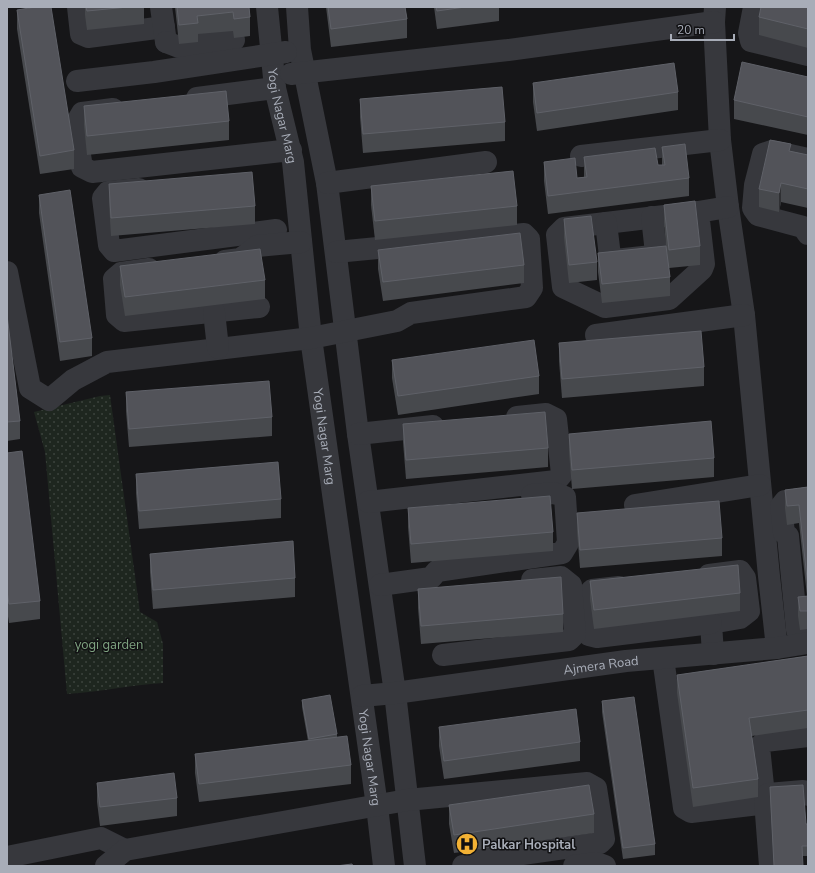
<svg xmlns="http://www.w3.org/2000/svg" width="815" height="873" font-family="'Nunito Sans',sans-serif">
	<style>
		.park { fill: url(#park-dots) }
		.lines { fill: none; stroke-linecap: round; stroke-linejoin: round }
		.minor { stroke: #37383d; stroke-width: 22 }
		.wall { fill: #47494d }
		.shaded-wall { fill: #2f3033 }
		.building { fill: #525359; stroke: #5f6168 }
		.labels { text-anchor: middle; stroke-width: 3; stroke-linejoin: round; paint-order: stroke }
		.street-label { font-size: 13px; fill: #a8adb8; stroke: #111113 }
		.park-label { font-size: 13px; fill: #7fa381; stroke: #111113 }
		.poi-label { font-size: 13px; font-weight: bold; fill: #a8adb8; stroke: #111113; text-anchor: start }
	</style>
	<defs>
		<pattern id="park-dots" width="8" height="8" patternUnits="userSpaceOnUse"><rect width="8" height="8" fill="#1e261f"/><path d="M2 2h.1M6 6h.1" fill="none" stroke="#3c433d" stroke-width="1.8" stroke-linecap="round"/></pattern>
	</defs>
	<rect width="100%" height="100%" fill="#161618"/>
	<!-- park -->
	<path class="park" d="M110,395L140,612L157,622L163,644V683C131,685 99,692 67,694L45,452L34,412L100,396Z"/>
	<g class="lines">
		<!-- minor -->
		<g class="minor">
			<path d="M78,7L81,34L88,37L164,27"/>
			<path d="M161,7L166,42"/>
			<path id="s1" d="M267,7L275,88L293,162L311,338L377,806L384,866"/>
			<path d="M297,7L300,50L327,183L358,434L395,693L415,866"/>
			<path d="M715,7L714,22L720,140L728,207L744,315L769,576L777,648"/>
			<path d="M754,7L749,33L751,41L808,55"/>
			<path d="M166,42L179,47L234,40"/>
			<path d="M291,74L508,50L714,22"/>
			<path d="M77,81L154,72L286,52"/>
			<path d="M197,98L275,88"/>
			<path d="M113,109L82,113L75,125L82,167L92,172L291,150"/>
			<path d="M581,156L720,140"/>
			<path d="M808,159L772,151L763,154L755,185L753,208L758,215L803,227L808,234"/>
			<path d="M327,183L486,162"/>
			<path d="M139,189L108,192L103,198L109,245L114,251L276,230"/>
			<path d="M698,212L704,264L702,269L669,299L605,307L563,287L557,235L564,228L698,212L728,207"/>
			<path d="M606,223L610,256L615,260L652,256L656,253L652,217"/>
			<path d="M225,261L240,259L246,255L257,246L301,242"/>
			<path d="M149,269L121,273L114,279L117,315L124,321L259,307"/>
			<path d="M7,272L30,388L49,400L73,380L107,362L311,338L397,321L411,313L526,297L532,288L529,239L524,234L336,252"/>
			<path d="M214,312L218,348"/>
			<path d="M596,335L744,315"/>
			<path d="M358,434L433,426"/>
			<path d="M808,499L785,501L781,506L784,533L788,536L797,630L799,632L808,631"/>
			<path d="M368,502L556,481L562,474L556,419L546,414L517,417"/>
			<path d="M635,505L760,485"/>
			<path d="M709,575L740,571L745,578L749,611L740,618L711,623L713,654"/>
			<path d="M380,585L431,578L437,571L562,553L568,543L565,497L554,493L532,495"/>
			<path d="M619,587L592,590L584,599L589,635L597,637L711,623"/>
			<path d="M443,655L569,640L575,634L571,585L561,577L532,580"/>
			<path d="M663,658L684,808L691,812L759,804L764,795L759,747L765,741L808,736"/>
			<path id="s2" d="M362,696L395,693L626,661L777,648L808,643"/>
			<path d="M7,857L101,838L125,850"/>
			<path d="M106,866L125,850L407,800L587,783L596,788L604,839L600,843L481,860L471,865L463,866"/>
			<path d="M574,866L597,863L605,866"/>
			<path d="M770,866L765,801L768,794L803,791L808,795"/>
		</g>
	</g>
	<!-- wall -->
	<g class="wall">
		<path d="M85,7H144V24L87,30L85,15Z"/>
		<path d="M175,7H249L250,17V36L234,38L233,31L198,34V42L179,44Z"/>
		<path d="M326,7H405L407,19V38L331,47Z"/>
		<path d="M434,7H499V21L437,29Z"/>
		<path d="M808,7V48L759,35V17Z"/>
		<path d="M17,10L74,150V169L40,174L17,29Z"/>
		<path d="M808,77V135L734,119V100Z"/>
		<path d="M533,83L678,92V110L537,131L533,102Z"/>
		<path d="M360,99L505,122V141L363,153L360,117Z"/>
		<path d="M84,106L229,121V140L87,155L84,125Z"/>
		<path d="M662,147L689,178V196L548,214L544,181V162L577,178L584,177V157L658,165H662Z"/>
		<path d="M791,151L808,155V208L781,202L779,212L759,207V189Z"/>
		<path d="M109,184L255,206V224L111,236L109,203Z"/>
		<path d="M371,186L517,206V225L375,240L371,205Z"/>
		<path d="M39,195L92,338V356L60,361L39,213Z"/>
		<path d="M664,205L700,246V265L669,268L670,277V296L602,303L598,272V253L666,246L664,223Z"/>
		<path d="M564,219L597,262V280L569,283L564,238Z"/>
		<path d="M378,250L524,265V283L383,301L378,269Z"/>
		<path d="M120,266L265,280V299L125,316L120,285Z"/>
		<path d="M7,315L20,421V439L7,441Z"/>
		<path d="M559,343L704,367V386L562,398L559,361Z"/>
		<path d="M392,360L539,376V394L398,415L392,378Z"/>
		<path d="M126,392L272,417V436L129,447L126,411Z"/>
		<path d="M403,424L548,448V467L406,479L403,442Z"/>
		<path d="M569,434L714,458V477L572,489L569,452Z"/>
		<path d="M7,453L40,601V619L9,623L7,610Z"/>
		<path d="M136,474L281,499V518L139,529L136,493Z"/>
		<path d="M808,487V629L800,630L798,616V597L807,596L799,523L787,525L785,508V490Z"/>
		<path d="M408,508L553,532V551L411,563L408,527Z"/>
		<path d="M577,513L722,538V556L580,568L577,531Z"/>
		<path d="M150,554L295,578V597L153,609L150,572Z"/>
		<path d="M590,581L740,593V611L594,629L590,599Z"/>
		<path d="M418,589L563,614V632L421,644L418,608Z"/>
		<path d="M808,656V728L752,736L758,779V797L693,807L677,693V675Z"/>
		<path d="M302,700L337,734V737L351,765V784L199,802L195,773V754L308,741L302,707Z"/>
		<path d="M602,701L655,844V855L623,859L602,712Z"/>
		<path d="M439,727L580,742V761L444,779L439,746Z"/>
		<path d="M97,783L177,798V816L100,826L97,802Z"/>
		<path d="M770,787L806,824H808V856H802L803,866H774L770,797Z"/>
		<path d="M449,805L594,814V833L454,853L449,824Z"/>
	</g>
	<!-- shaded-wall -->
	<path class="shaded-wall" d="M781,183V202L779,212V193Z"/>
	<!-- building -->
	<g class="building">
		<path d="M35,7H51L74,150L40,156L17,10Z"/>
		<path d="M86,7H128L87,11Z"/>
		<path d="M177,7H249L250,17L234,19L233,12L197,16L198,23L179,25Z"/>
		<path d="M328,7H405L407,19L331,29Z"/>
		<path d="M436,7H465L437,11Z"/>
		<path d="M761,7H808V29L759,17Z"/>
		<path d="M742,62L808,77V117L734,100Z"/>
		<path d="M674,63L678,92L537,113L533,83Z"/>
		<path d="M502,87L505,122L363,134L360,99Z"/>
		<path d="M226,91L229,121L87,136L84,106Z"/>
		<path d="M770,140L791,144L789,151L808,155V189L781,183L779,193L759,189Z"/>
		<path d="M685,144L689,178L548,196L544,162L575,158L577,178L587,177L584,157L655,148L658,165H665L662,147Z"/>
		<path d="M513,171L517,206L375,221L371,186Z"/>
		<path d="M252,172L255,206L111,218L109,184Z"/>
		<path d="M70,190L92,338L60,342L39,195Z"/>
		<path d="M695,201L700,246L669,250L664,205Z"/>
		<path d="M591,216L597,262L569,265L564,219Z"/>
		<path d="M520,233L524,265L383,282L378,250Z"/>
		<path d="M666,246L670,277L602,284L598,253Z"/>
		<path d="M260,249L265,280L125,297L120,266Z"/>
		<path d="M7,315L20,421L7,422Z"/>
		<path d="M701,331L704,367L562,379L559,343Z"/>
		<path d="M534,340L539,376L398,396L392,360Z"/>
		<path d="M269,381L272,417L129,429L126,392Z"/>
		<path d="M545,412L548,448L406,460L403,424Z"/>
		<path d="M711,421L714,458L572,470L569,434Z"/>
		<path d="M22,451L40,601L9,604L7,591V453Z"/>
		<path d="M278,462L281,499L139,511L136,474Z"/>
		<path d="M808,487V587L799,505L787,506L785,490Z"/>
		<path d="M550,496L553,532L411,544L408,508Z"/>
		<path d="M719,501L722,538L580,550L577,513Z"/>
		<path d="M293,541L295,578L153,590L150,554Z"/>
		<path d="M738,565L740,593L594,610L590,581Z"/>
		<path d="M561,577L563,614L421,626L418,589Z"/>
		<path d="M808,596V611H800L798,597Z"/>
		<path d="M808,656V710L749,718L758,779L693,788L677,675Z"/>
		<path d="M330,695L337,734L309,739L302,700Z"/>
		<path d="M634,697L655,844L623,848L602,701Z"/>
		<path d="M576,709L580,742L444,761L439,727Z"/>
		<path d="M347,736L351,765L199,784L195,754Z"/>
		<path d="M174,773L177,798L100,807L97,783Z"/>
		<path d="M589,785L594,814L454,835L449,805Z"/>
		<path d="M803,785L806,824H808V846H802L803,866H774L770,787Z"/>
		<path d="M352,864L353,866H336Z"/>
	</g>
	<!-- icons -->
	<defs>
		<g id="hospital-disc" transform="scale(1.15)"><circle r="9.5" fill="#f2b134" stroke="#111113"/><path d="M-5-5h3v3.5h4V-5h3V5h-3V1.5h-4V5h-3Z" fill="#111"/></g>
	</defs>
	<g fill-rule="evenodd">
		<use href="#hospital-disc" x="467" y="844"/>
	</g>
	<g class="labels">
		<!-- street labels -->
		<g class="street-label">
			<text dy="5" stroke="none"><textPath href="#s1" startOffset="110">Yogi Nagar Marg</textPath></text>
			<text dy="5" stroke="none"><textPath href="#s1" startOffset="434">Yogi Nagar Marg</textPath></text>
			<text dy="5" stroke="none"><textPath href="#s2" startOffset="241">Ajmera Road</textPath></text>
			<text dy="5" stroke="none"><textPath href="#s1" startOffset="758">Yogi Nagar Marg</textPath></text>
		</g>
		<!-- park labels -->
		<g class="park-label">
			<text x="109" y="649">yogi garden</text>
		</g>
		<!-- poi labels -->
		<g class="poi-label">
			<text x="482" y="849">Palkar Hospital</text>
		</g>
	</g>
	<!-- border -->
	<rect width="815" height="873" fill="none" stroke="#a8adb8" stroke-width="16"/>
	<!-- scale -->
	<path d="M671 34v6h63v-6" fill="none" stroke="#a8adb8" stroke-width="2"/>
	<text x="677" y="34" font-size="12" fill="#a8adb8" stroke="#111113" stroke-width="3" paint-order="stroke">20 m</text>
</svg>
